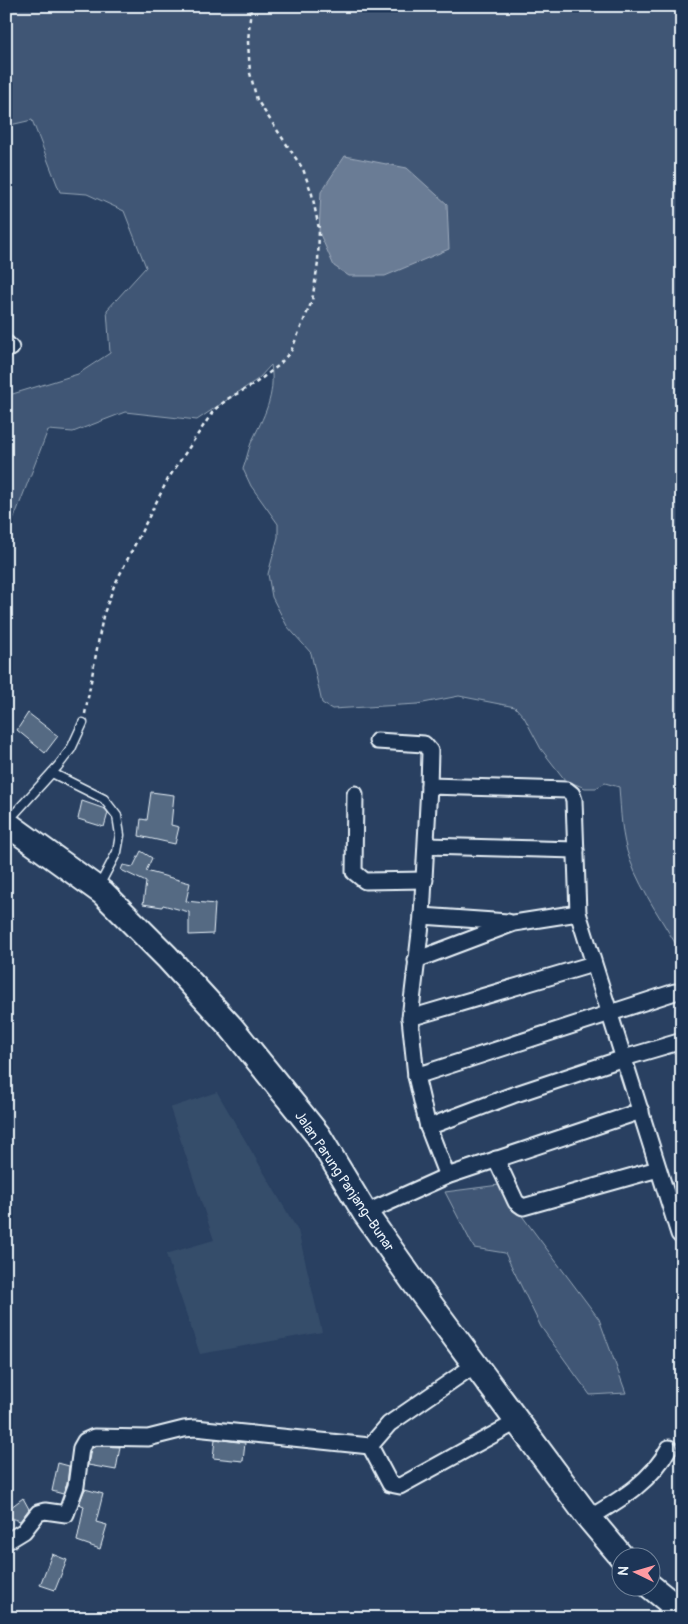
<svg xmlns="http://www.w3.org/2000/svg" width="688" height="1624" font-family="Pangolin,sans-serif">
	<style>
		.built { fill: #364d6b }
		.green { fill: #415774; stroke: #94a4b6 }
		.water { fill: #6b7c95; stroke: #9dabbd }
		.building { fill: #556a83; stroke: #e8f1f8 }
		.lines { fill: none; stroke-linecap: round; stroke-linejoin: round }
		.service-casing { stroke: #e8f1f8; stroke-width: 11 }
		.minor-casing { stroke: #e8f1f8; stroke-width: 19 }
		.primary-casing { stroke: #e8f1f8; stroke-width: 28 }
		.path { stroke: #e8f1f8; stroke-width: 2.5; stroke-dasharray: 4 4; stroke-linecap: butt }
		.service { stroke: #1d3557; stroke-width: 8 }
		.minor { stroke: #1d3557; stroke-width: 15 }
		.primary { stroke: #1d3557; stroke-width: 24 }
		.labels { text-anchor: middle; stroke-width: 5; stroke-linejoin: round; paint-order: stroke }
		.street-label { font-size: 14px; fill: #e8f1f8; stroke: #1d3557 }
	</style>
	<rect width="100%" height="100%" fill="#294061"/>
	<filter id="ink" filterUnits="userSpaceOnUse"><feTurbulence type="fractalNoise" baseFrequency=".02" numOctaves="2"/><feDisplacementMap in="SourceGraphic" scale="10" xChannelSelector="R" yChannelSelector="G"/><feConvolveMatrix kernelMatrix="1 2 1 2 8 2 1 2 1" color-interpolation-filters="sRGB"/></filter>
	<g filter="url(#ink)">
		<!-- built -->
		<path class="built" d="M217,1092L298,1231L322,1332L200,1354L166,1254L214,1240L170,1108Z"/>
		<!-- green -->
		<g class="green">
			<path d="M6,6H682V955C665,924 642,893 630,860C621,837 621,811 619,787L605,783L596,788H585L565,780L541,749L524,717L515,707L459,696L418,704L332,709L322,703L311,653L287,626L272,597L268,574L278,537V524L251,486L243,469C246,461 248,451 251,443C264,416 276,396 271,365L258,379L197,420L125,412L73,432L48,430L6,539V396L78,374L110,353L107,310L146,267L124,211L87,194L60,192L32,120L6,126Z"/>
			<path d="M499,1185L599,1319L626,1393L590,1395L541,1327L505,1253L474,1248L445,1192Z"/>
		</g>
		<!-- water -->
		<path class="water" d="M345,156L407,168L447,204L449,249L385,276H349L334,266L319,232L321,192Z"/>
		<!-- building -->
		<g class="building">
			<path d="M28,713L58,736L45,753L17,730Z"/>
			<path d="M151,792L174,795L171,825L179,827L175,844L139,836L141,819L147,820Z"/>
			<path d="M82,801L105,809L108,813L104,827L78,819Z"/>
			<path d="M141,851L152,858L146,871L190,883L186,901L215,904L213,934L189,935V912L163,905L162,907L143,904L146,882L121,870L123,865L133,867Z"/>
			<path d="M215,1439L245,1443L243,1461L213,1458Z"/>
			<path d="M96,1446L120,1447L116,1470L88,1465L91,1449Z"/>
			<path d="M58,1463L69,1466L67,1484L63,1494L52,1491Z"/>
			<path d="M85,1489L103,1494L96,1522L107,1525L100,1549L77,1541L84,1506L79,1504Z"/>
			<path d="M23,1498L29,1509L20,1521L6,1516V1511Z"/>
			<path d="M52,1554L67,1560L55,1590L40,1585Z"/>
		</g>
		<g class="lines">
			<!-- service casing -->
			<g class="service-casing">
				<g id="service">
					<path d="M52,773L104,799L117,816L120,835L117,852L99,886"/>
					<path d="M7,822L58,766L71,749L83,723"/>
				</g>
			</g>
			<!-- minor casing -->
			<g class="minor-casing">
				<g id="minor">
					<path d="M6,343L11,348"/>
					<path d="M377,741L424,744L430,751L429,786"/>
					<path d="M355,794L354,872L365,881L425,880"/>
					<path d="M427,846L576,850"/>
					<path d="M422,916L508,922"/>
					<path d="M416,960L514,923L578,913"/>
					<path d="M410,1018L593,964"/>
					<path d="M416,1076L675,992"/>
					<path d="M428,1127L513,1095L624,1058L682,1041"/>
					<path d="M496,1159L516,1202L523,1207L658,1169"/>
					<path d="M447,1176L428,1127L416,1076L410,1018L422,916L429,786L567,790L572,794L574,800L578,913L679,1234L682,1237"/>
					<path d="M365,1213L447,1176L641,1111"/>
					<path d="M370,1446L390,1484L400,1486L518,1421"/>
					<path d="M370,1446L389,1424L476,1364"/>
					<path d="M589,1518C621,1499 651,1482 669,1448"/>
					<path d="M6,1542L24,1531L38,1513L45,1511L66,1514L76,1486L81,1448L85,1441L94,1437L148,1438L184,1429L195,1428L370,1446"/>
					<path d="M663,1618L673,1606"/>
				</g>
			</g>
			<!-- primary casing -->
			<g class="primary-casing">
				<g id="primary">
					<path d="M6,823L103,893L167,957L231,1027L318,1135L365,1213L413,1281L589,1518L621,1556"/>
					<path d="M650,1586L682,1612"/>
				</g>
			</g>
			<!-- path -->
			<path class="path" d="M85,714L103,616L114,586L168,479L214,410L229,398L253,385L278,366L291,351L312,301L318,263L319,229L312,194L303,169L257,100L250,73L248,42L251,6"/>
			<!-- service -->
			<use href="#service" class="service"/>
			<!-- minor -->
			<use href="#minor" class="minor"/>
			<!-- primary -->
			<use href="#primary" class="primary"/>
		</g>
	</g>
	<g class="labels">
		<!-- street labels -->
		<g class="street-label">
			<text transform="translate(345 1181) rotate(56)" y="5">Jalan Parung Panjang–Bunar</text>
		</g>
	</g>
	<!-- margin -->
	<rect width="688" height="1624" fill="none" stroke="#1d3557" stroke-width="25"/>
	<rect x="12" y="12" width="663" height="1599" fill="none" stroke="#e8f1f8" stroke-width="2" filter="url(#ink)"/>
	<!-- north arrow -->
	<g transform="translate(636 1572) rotate(275)"><circle r="24" fill="#1d3557" stroke="#6e8097"/>
	<path d="M0-4L9 19L0 12L-9 19Z" fill="#ff9aa2"/>
	<text y="-8" font-size="14" font-weight="bold" text-anchor="middle" fill="#e8f1f8">N</text>
	</g>
</svg>
